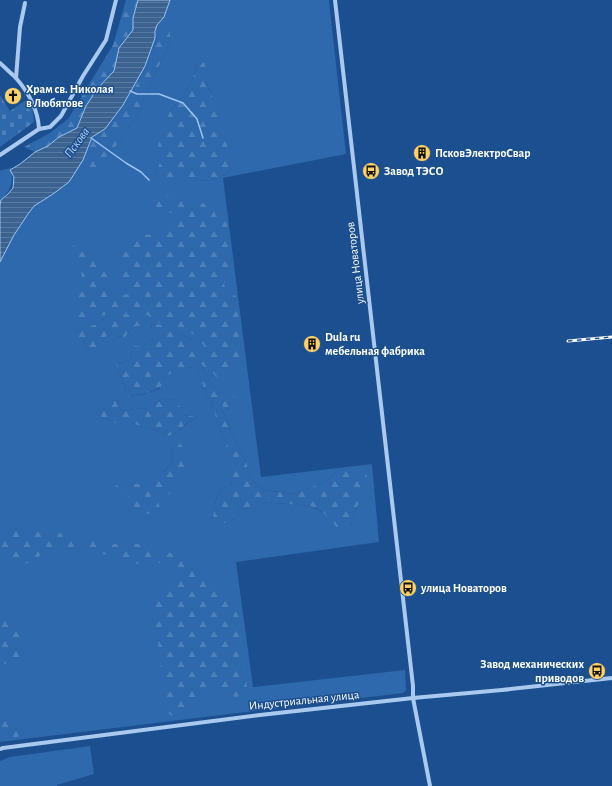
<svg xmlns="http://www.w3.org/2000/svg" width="612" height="786" font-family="'Alegreya Sans',sans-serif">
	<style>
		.grass { fill: #2e69ad; fill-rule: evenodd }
		.forest { fill: url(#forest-firs) }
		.cemetery { fill: url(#cemetery-stones) }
		.water { fill: url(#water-rules); stroke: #9cc4f0 }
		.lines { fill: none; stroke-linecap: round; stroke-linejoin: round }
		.stream { stroke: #9cc4f0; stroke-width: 1.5 }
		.minor { stroke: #a9c9ee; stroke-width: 4 }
		.rail-casing { stroke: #fff; stroke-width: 3 }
		.rail { stroke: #1b4f8f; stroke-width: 1.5; stroke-dasharray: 4.5; stroke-linecap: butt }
		.labels { text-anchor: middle; stroke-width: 3; stroke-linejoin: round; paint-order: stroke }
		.poi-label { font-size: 12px; font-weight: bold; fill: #fff; stroke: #1b4f8f; text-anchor: start }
		.street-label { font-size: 12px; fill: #fff; stroke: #1b4f8f }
		.water-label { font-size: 13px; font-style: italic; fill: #b5d3f5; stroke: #1b4f8f }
	</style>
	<defs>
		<pattern id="forest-firs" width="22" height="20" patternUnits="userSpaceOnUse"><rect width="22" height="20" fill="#2e69ad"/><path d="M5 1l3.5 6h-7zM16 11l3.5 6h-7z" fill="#4d80b9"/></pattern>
		<pattern id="cemetery-stones" width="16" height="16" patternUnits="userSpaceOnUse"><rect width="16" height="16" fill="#2e69ad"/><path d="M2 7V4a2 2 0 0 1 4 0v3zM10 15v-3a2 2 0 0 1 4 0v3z" fill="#4d80b9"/></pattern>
		<pattern id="water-rules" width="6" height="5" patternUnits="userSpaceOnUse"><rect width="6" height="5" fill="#3c6290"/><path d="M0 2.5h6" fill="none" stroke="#597aa1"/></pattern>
	</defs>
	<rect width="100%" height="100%" fill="#1b4f8f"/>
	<!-- grass -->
	<g class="grass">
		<path d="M170,0H329V1L346,154L223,178L261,477L372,464L379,542L236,562L253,687L405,670L406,690L403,693L0,742V262L14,235L28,214L34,206L53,194L83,160L92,137L105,129L155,38C154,24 159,26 164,16C167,12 168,5 170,0ZM158,34L170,42L138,112L120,141L105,160L94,138L106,130L131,94L148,63ZM197,67C218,98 223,134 231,170L219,179L199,181L155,175L160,162L169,113L190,86ZM111,315L145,326H137L130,329L129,332L125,337L116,336H106L103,341L89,351L82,339L74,332L96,324ZM151,323C168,327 178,331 192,340V367C183,369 167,371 162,380C161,382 160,386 159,389L144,394L128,396C125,385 119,374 116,363L125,362L131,359L132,350L142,347L152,339V330ZM197,363L204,370L210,382L218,392L233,396L236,401L227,410L219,402L233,436L247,464L250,479L263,490L294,494L324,482L336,473L363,495C356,504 354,515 351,526L311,506L263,502L256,503L249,516L243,508L238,506L231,522L213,516L216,500L220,489L230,486L233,478L227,444L221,433L211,402L204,391L202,382L197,371ZM162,398L175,400L182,415L197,417C189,421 184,425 179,432L168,436L159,431L146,428L131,423L111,421L102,417L117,399L118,406L122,411C127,410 131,409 135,409C149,408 152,410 162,398ZM171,447L179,478L157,501L160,508L129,498L127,492L126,483C134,484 141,485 149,483C158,480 168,467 173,460Z"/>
		<path d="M11,168C14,181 11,191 1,200L0,205V171L1,170Z"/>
		<path d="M90,746L94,774L57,785V786H0V761L10,757Z"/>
	</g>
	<!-- forest -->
	<g class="forest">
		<path d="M126,0H138L133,18V30L119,48L114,71L97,89L86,106L77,128L59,137L48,146L35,152L24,147L50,133L68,119L113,45Z"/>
		<path d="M170,30V42L138,112L120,141L105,160L90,171L86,158L94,138L106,130L131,94L148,63L158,34Z"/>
		<path d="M206,61L204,78L216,105L228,149L231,170L219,179L199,181L170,179L155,175L160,162L158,145L169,113L190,86L197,67Z"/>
		<path d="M154,194C163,195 184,199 191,206C196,212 194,213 203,216L204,212L199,204C205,202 211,205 216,209L215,214L218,218L222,215L226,218L228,229L231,265L224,284L225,288L228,292L236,296L244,362C243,368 240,370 234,372L232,381L228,385L225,381H221L214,374L202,365L200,360L202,356L204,346L198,338L190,332L181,328L161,324L144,313L140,311L124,313L119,311L109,313L82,324L73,321L80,291L82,270L74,252L73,246L74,243L81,241H85L89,249L102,263L107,274L110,284L113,289L121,295L130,294C127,286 119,279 118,270C117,266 119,260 121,255C122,248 127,239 134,235C140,233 147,235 153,235C159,236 169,233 173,228C175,225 174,220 175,216C167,210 158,208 150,203Z"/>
		<path d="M136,313L140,318L147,319L145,326H137L130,329L129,332L125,337L116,336H106L103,341L105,347L103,350L95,353L89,351L82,339L77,337L73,332L96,324L111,315Z"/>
		<path d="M151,323L167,326L180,333L192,340L197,351L196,358L192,367C181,369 172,372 163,378L164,384C154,393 141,394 128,396C125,385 119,374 116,363L125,362L131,359L132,350L135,346L142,347L152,339V330Z"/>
		<path d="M197,363L204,370L210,382L218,392L234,396L236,402L227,410L220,404L233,436L247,464L250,479L263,490L294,494L324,482L336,473L351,469L367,475L363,495L355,511L351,526L339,530L322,511L311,506L264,502L256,504V515L249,516L243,508L238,506L231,522L220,523L213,516L216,500L220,489L230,486L233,478L225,452L227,444L221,433L211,402L204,391L202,382L197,371Z"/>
		<path d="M162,398L175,400L182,410V415L198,417C190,420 184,424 179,432L168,436L159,431L146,428L131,423L122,426L102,417L95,409L104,401L117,399L118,406L122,411C127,410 131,409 135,409C149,408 152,410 162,398Z"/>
		<path d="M174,441L182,445L185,456L184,466L179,478L169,494L158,501L160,508C148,518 142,513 129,508V498L127,492L117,493L115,486L126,483L139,484L150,482L165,471L173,460L171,447Z"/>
		<path d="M26,528L45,530L104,543L114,544L128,543L138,544L167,551L193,566L221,595L229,600L239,617L243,636V656L247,685L245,695L235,697L228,691L210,687L195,700L181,714L172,716L164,710L163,701V681L154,613L155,604L162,597L177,585L174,575L168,568L159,563L150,561L140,564L130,563L111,556L82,549L62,547L43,551L37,559L28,563L12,566L7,557L0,550V529Z"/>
		<path d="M0,617L15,622L19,631L21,651V661L18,670L0,661Z"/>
		<path d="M0,705L11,715L22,733L15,740L6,739L0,730Z"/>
	</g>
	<!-- cemetery -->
	<path class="cemetery" d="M0,95L10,111L26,100L32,107L34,122L0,147Z"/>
	<!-- water -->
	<path class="water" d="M138,0H170L164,17L157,25L155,31V38L145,66L123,105L105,129L92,137L83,160L69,182L53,194L34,206L28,214L14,235L0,262V205L1,200L8,194L13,188L14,177L10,170L20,164L35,152L48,146L59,137L77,128L86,106L97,89L114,71L119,48L133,30V18Z"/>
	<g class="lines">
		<!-- stream -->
		<g class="stream">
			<path d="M130,91L137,94H159L183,103L197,119L203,138"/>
			<path d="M91,138L126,163L141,172L149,180"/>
		</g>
		<!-- minor -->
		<g class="minor">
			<path d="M335,0L413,686V698L430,786"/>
			<path d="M0,63C5,68 11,73 16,78C29,93 38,109 39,129L0,155"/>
			<path d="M16,78L20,27L25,3"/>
			<path d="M39,129L50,127L61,116L83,76L106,40L116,0"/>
			<path d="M0,749L3,748L260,715L413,698L502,690L612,678"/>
		</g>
		<!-- rail casing -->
		<g class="rail-casing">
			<path id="rail" d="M568,341L612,337"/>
		</g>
		<!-- rail -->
		<use href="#rail" class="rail"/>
	</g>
	<!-- icons -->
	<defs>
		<g id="church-disc" transform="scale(0.9)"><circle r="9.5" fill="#ffd166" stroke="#1b4f8f"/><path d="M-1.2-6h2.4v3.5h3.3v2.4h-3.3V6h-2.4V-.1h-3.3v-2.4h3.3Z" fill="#111"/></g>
		<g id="building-disc" transform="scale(0.9)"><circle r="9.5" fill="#ffd166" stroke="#1b4f8f"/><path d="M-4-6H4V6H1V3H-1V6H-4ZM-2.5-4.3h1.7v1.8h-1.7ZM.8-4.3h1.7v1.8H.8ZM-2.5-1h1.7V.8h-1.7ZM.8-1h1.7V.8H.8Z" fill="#111"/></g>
		<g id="bus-disc" transform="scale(0.9)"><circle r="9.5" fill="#ffd166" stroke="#1b4f8f"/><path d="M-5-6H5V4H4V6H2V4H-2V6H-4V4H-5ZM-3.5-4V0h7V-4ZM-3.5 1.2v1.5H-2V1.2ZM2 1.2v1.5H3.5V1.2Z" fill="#111"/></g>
	</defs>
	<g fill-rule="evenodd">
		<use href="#church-disc" x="13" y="96"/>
		<use href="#building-disc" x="422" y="153"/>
		<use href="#bus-disc" x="371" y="171"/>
		<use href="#building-disc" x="312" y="344"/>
		<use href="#bus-disc" x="408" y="588"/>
		<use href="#bus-disc" x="597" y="671"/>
	</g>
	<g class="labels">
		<!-- poi labels -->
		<g class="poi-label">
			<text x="26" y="93">Храм св. Николая<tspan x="26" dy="14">в Любятове</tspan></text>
			<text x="435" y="157">ПсковЭлектроСвар</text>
			<text x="384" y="175">Завод ТЭСО</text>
			<text x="325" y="341">Dula ru<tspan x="325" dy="14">мебельная фабрика</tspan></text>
			<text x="421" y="592">улица Новаторов</text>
			<text x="584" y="668" text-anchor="end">Завод механических<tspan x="584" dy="14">приводов</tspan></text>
		</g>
		<!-- street labels -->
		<g class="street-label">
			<text transform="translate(355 263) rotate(-97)" y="4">улица Новаторов</text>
			<text transform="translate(304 700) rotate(-6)" y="4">Индустриальная улица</text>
		</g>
		<!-- water labels -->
		<g class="water-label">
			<text transform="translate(76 142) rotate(-54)" y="5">Пскова</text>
		</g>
	</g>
</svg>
